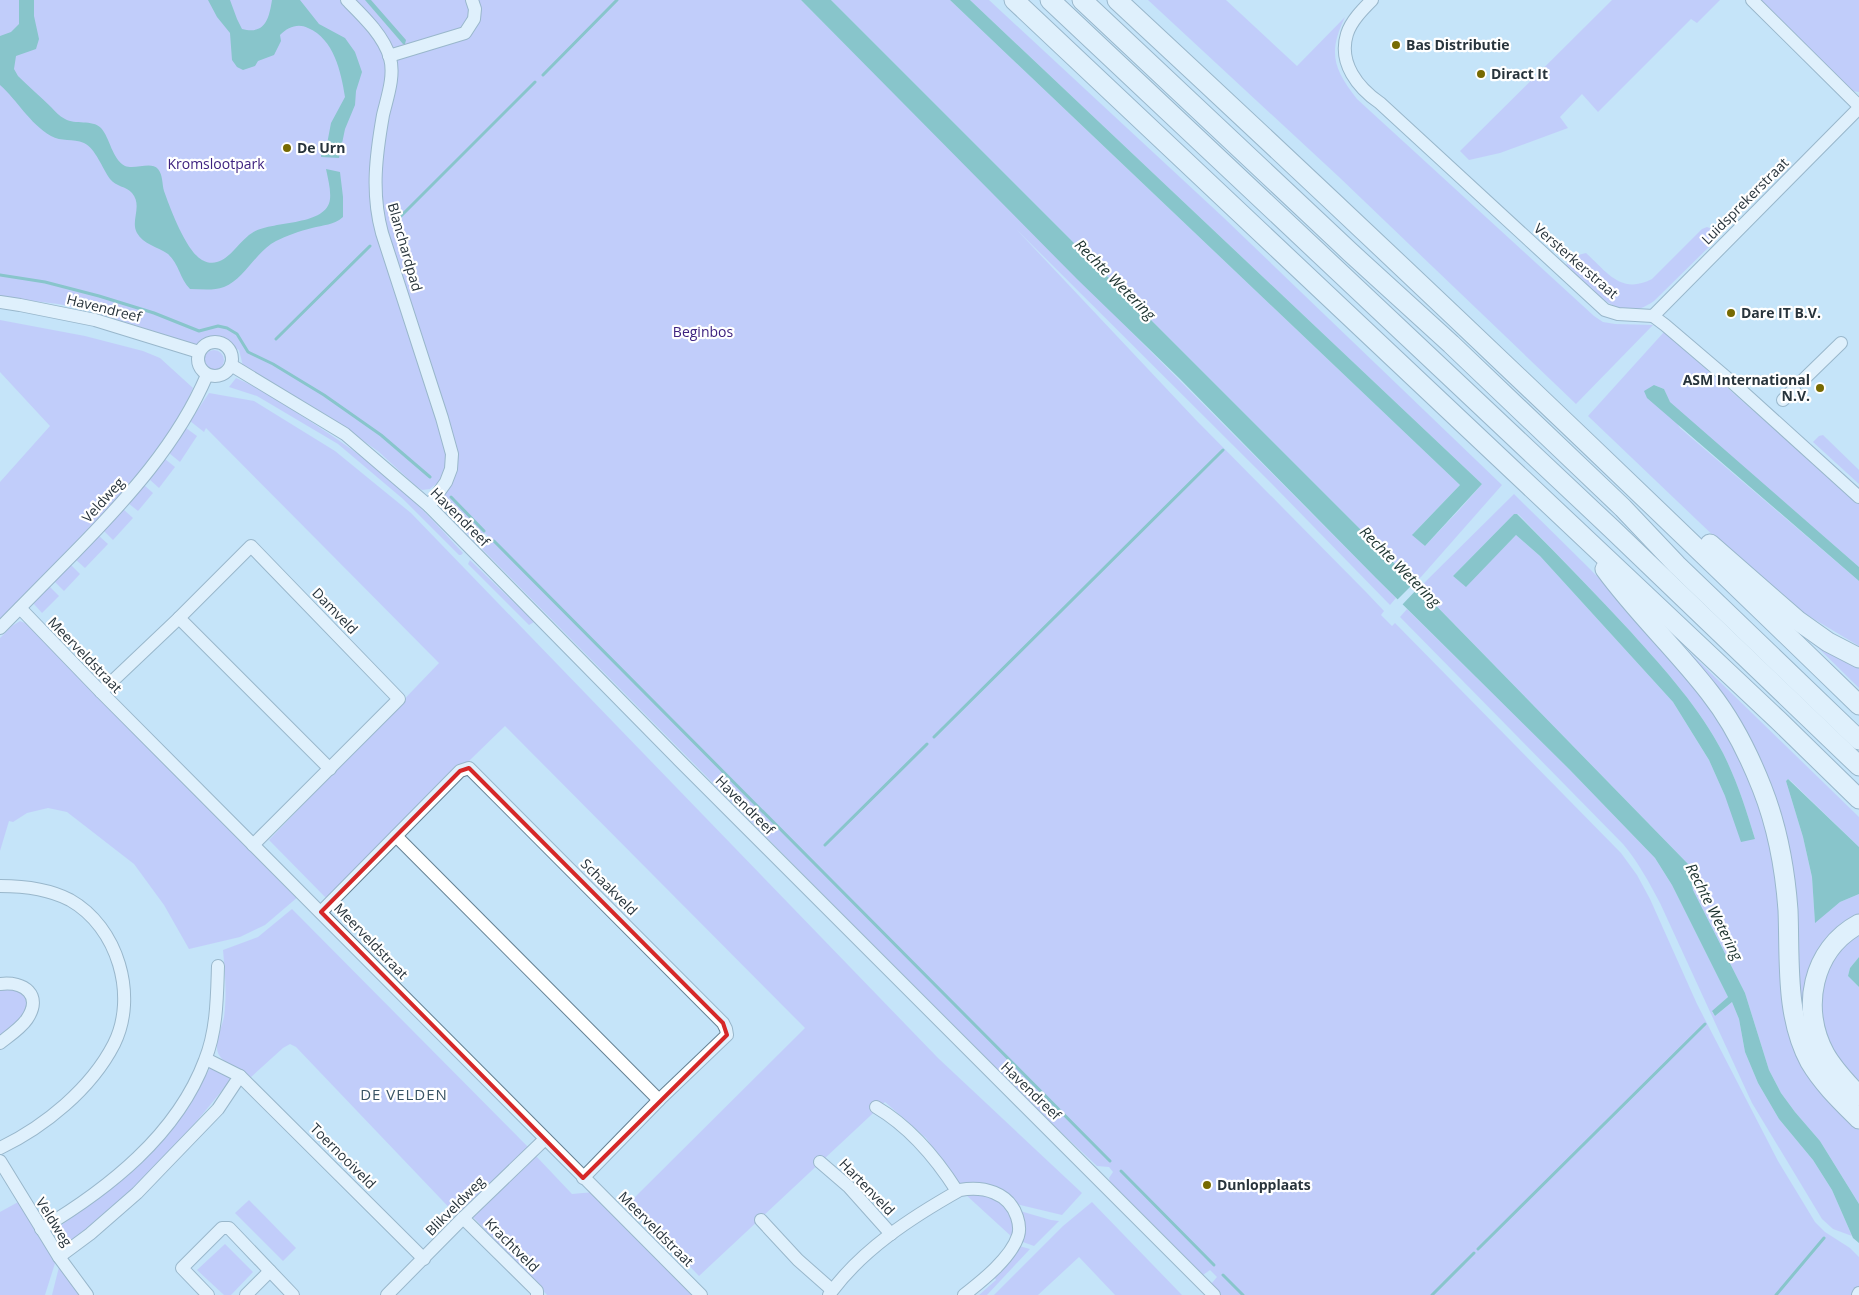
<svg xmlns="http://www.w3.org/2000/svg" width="1859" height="1295" font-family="'Open Sans',sans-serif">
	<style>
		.green { fill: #bdb2fa; fill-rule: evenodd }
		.water { fill: #3ea092 }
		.pier { fill: #c5e4f9 }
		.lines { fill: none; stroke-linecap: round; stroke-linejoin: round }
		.stream { stroke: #3ea092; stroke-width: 3 }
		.minor-casing { stroke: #648193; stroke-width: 14 }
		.highway-casing { stroke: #648193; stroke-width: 21 }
		.minor { stroke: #fff; stroke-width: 12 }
		.highway { stroke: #fff; stroke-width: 19 }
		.marked { fill: none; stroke: #d62828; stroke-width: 4; stroke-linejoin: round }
		.poi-dot { fill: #776a02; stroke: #fff; stroke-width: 2 }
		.labels { text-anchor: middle; stroke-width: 4.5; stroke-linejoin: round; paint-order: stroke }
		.poi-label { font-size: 14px; font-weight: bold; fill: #28343c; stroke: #fff; text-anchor: start }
		.park-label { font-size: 14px; fill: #3e227f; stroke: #fff }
		.street-label { font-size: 14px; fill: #28343c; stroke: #fff }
		.water-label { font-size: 15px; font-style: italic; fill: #1c322e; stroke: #fff }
		.neighbourhood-label { font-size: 15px; letter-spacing: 1px; fill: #395465; stroke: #fff }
	</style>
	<rect width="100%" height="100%" fill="#c5e4f9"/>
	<!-- green -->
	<g class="green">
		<path d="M0,0H801L1396,598L1390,605L1272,484L1017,230L1196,420L1366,592L1384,611L1381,615L1392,626L1395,623L1621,853L1637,875L1650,899L1697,1004L1778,1161L1815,1222L1825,1232L1850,1248L1859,1257V1286L1851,1295H1220L1211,1284L1217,1277L1210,1270L1203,1275L1110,1182L1109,1178L1113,1172L1109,1167L1097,1166L1015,1089L482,549L491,540L485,533L475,542L443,508L442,498L445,492L436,484L430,489L422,490L416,486L379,452L330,417L243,366L239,350L211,337L196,345L88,310L58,304L0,297Z"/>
		<path d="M831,0H950L1460,485L1413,534L1425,546L1460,509L1482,484L970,0H989L1224,218L1502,485L1421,577L1413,582Z"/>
		<path d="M1148,0H1226L1297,66L1345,17C1328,53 1333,68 1357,99L1594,316L1603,322L1615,324L1653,325L1576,404L1339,177Z"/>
		<path d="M1612,0H1720L1697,23L1691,19L1598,112L1582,94L1560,117L1568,128L1500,153L1469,160L1460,151Z"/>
		<path d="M1760,0H1859V92L1852,91Z"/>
		<path d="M1707,227C1714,229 1717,234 1715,241L1654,301C1627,320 1610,306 1589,287C1581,280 1573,273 1566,265L1574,256L1586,253C1607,272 1621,295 1652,279L1702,229Z"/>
		<path d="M0,320L85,336L143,351L160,358L193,388L182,414L144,469L94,525L0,622V482L50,426L0,372Z"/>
		<path d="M1664,332L1859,504V567L1669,402L1664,389L1654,385L1680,428L1859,581V646L1807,615L1742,563L1588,416Z"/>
		<circle cx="214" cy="360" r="10"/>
		<path d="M236,378C261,389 282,403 305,418C336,438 366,458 394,483C419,505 441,529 463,553L461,555H459L403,499L338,444L257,396L229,387Z"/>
		<path d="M209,393L254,401L335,451L411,513L938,1058L1082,1193L1062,1215L1016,1204L960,1187L926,1138L885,1102L699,1276L629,1203L805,1028L505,726L327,899L269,840L439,663L206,428L204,432L190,421Z"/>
		<path d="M186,428L197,436L180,462L169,453Z"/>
		<path d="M1823,435L1859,470V484L1813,442L1819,436Z"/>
		<path d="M165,459L175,467L159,488L149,479Z"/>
		<path d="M144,485L153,493L138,511L128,503Z"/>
		<path d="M1514,494C1607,587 1713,679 1760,806C1778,853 1778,905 1780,955C1782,990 1782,1026 1798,1058C1802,1064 1807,1070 1812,1076C1827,1095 1842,1113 1859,1130V1204L1820,1141L1795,1112L1781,1093L1769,1070L1745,993L1693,890L1689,865L1419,588ZM1514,514H1518C1556,553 1594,592 1631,632C1665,670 1700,708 1723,753C1737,781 1746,809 1755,839L1725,796L1709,760L1673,702L1540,556L1516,535L1466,586L1453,576Z"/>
		<path d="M123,509L133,518L113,540L103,530Z"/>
		<path d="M98,535L108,544L85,568L75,559Z"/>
		<path d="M470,560L534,622L529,625L468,564Z"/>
		<path d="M70,564L80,574L64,591L54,581Z"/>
		<path d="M49,586L59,596L42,613L33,603Z"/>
		<path d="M1407,609L1569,769L1655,858L1672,885L1728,997L1712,1012L1715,1016L1732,1002L1739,1019L1745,1052L1758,1083L1779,1119L1813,1160L1832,1190L1852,1236L1833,1229L1822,1219L1752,1103L1660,903C1649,882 1638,862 1623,844L1400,617Z"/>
		<path d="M1646,610L1859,817V847L1791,781L1788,779L1786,781L1803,837L1812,877L1815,922L1840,902L1859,894V919L1841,931L1808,1013L1859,1100V1106L1838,1085L1801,1015L1771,801Z"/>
		<path d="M1784,614L1859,665V688Z"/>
		<path d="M20,621L25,623L299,896L265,925L240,937L189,949L164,905L134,864L67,812L48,808L27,813L13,822L9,821L0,851V638L12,626Z"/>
		<path d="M292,909L530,1149L460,1219L296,1047L290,1044L283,1048L250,1078C240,1072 225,1065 219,1055C213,1045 222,1027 224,1017C227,995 225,972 223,950L258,937Z"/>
		<path d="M1859,934V957L1850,968L1848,976L1859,987V1083C1821,1045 1805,994 1842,949C1846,943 1853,938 1859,934Z"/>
		<path d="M9,988L23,990L30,1008L23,1018L0,1038V991Z"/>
		<path d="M210,1068L230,1076L228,1083C181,1142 129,1199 68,1243L59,1227L116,1183L147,1153L183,1115Z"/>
		<path d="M536,1156L572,1194L594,1192L696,1295H547L473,1217Z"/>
		<path d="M965,1194C974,1194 987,1193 994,1196C1008,1201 1017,1224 1012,1237Z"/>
		<path d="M249,1200L296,1248L283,1261L235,1213Z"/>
		<path d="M20,1201L56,1260L45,1295H0V1212Z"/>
		<path d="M1092,1202L1182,1295H1115L1079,1257L1038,1295H994L1063,1226Z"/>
		<path d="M1020,1211L1051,1220L1059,1221L1034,1246L1020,1241Z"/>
		<path d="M225,1244L253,1272L231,1295H224L197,1270Z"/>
		<path d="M1019,1246L1030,1249L987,1295H979L996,1280L993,1275Z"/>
		<path d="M59,1267L80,1295H52Z"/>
	</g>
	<!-- water -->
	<g class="water">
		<path d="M19,0H34V16L39,39L36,49L16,56L14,69L18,76C28,86 40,96 51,107C55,111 59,116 65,119C75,125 92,119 101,128C110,138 112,159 125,166C135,170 151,161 158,169C163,175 162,184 164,191C170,208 186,251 202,260C224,272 237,242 252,233C271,220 327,227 330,199C331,190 328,179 326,169L340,172L343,197V217C334,225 323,225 312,228C300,231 286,236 276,241C255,252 245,279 224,287C213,291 201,289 190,289C180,279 179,264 168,254C158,247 143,244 137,233C130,221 143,206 132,193C126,186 116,187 110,179C102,168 96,149 84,143C73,138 61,142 51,136C29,123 18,101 0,85V36L11,32L19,24Z"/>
		<path d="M208,0H230L237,19L242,29C265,35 269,19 272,0H300L319,24L345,38L355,52L362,72L356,91L355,105L345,129L339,158L321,157L322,144H327L331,123L345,97C341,72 334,39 308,28C298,23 288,27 280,35L281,41L274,55L258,61L255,66L243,70L237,67L232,60L230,33L217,17Z"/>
		<path d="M365,0H371L406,40L405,44H403Z"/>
		<path d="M801,0H831L1413,582L1689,865L1693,890L1745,993L1769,1070L1781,1093L1795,1112L1820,1141L1859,1204V1243L1853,1238L1832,1190L1813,1160L1779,1119L1758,1083L1745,1052L1739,1019L1732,1002L1715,1016L1712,1011L1728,997L1672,885L1655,858L1569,769L1376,578L1180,379L1077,279Z"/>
		<path d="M950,0H970L1482,484L1425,546L1412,535L1460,485Z"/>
		<path d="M1654,385L1664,389L1670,402L1859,567V581L1647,398L1644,391Z"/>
		<path d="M1514,514H1517C1556,553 1594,592 1631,632C1665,670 1700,708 1723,753C1737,781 1746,809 1755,839L1741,842L1725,796L1709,760L1673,702L1540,556L1516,535L1466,587L1453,576Z"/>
		<path d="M1788,779L1859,847V894L1840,902L1815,923L1812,877L1803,837L1786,781Z"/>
		<path d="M1859,957V987L1848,976L1850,968Z"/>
	</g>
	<!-- pier -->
	<path class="pier" d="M1416,581L1420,586L1401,606L1396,601Z"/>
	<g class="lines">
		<!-- stream -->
		<g class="stream">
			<path d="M543,75L617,0"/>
			<path d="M393,224L535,82"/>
			<path d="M0,275L45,282L99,296L154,313L199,331L218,326L227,328L237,334L248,352L273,364L324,395L381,435L430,477"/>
			<path d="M276,339L370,246"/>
			<path d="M451,497L484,531"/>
			<path d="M494,541L1110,1161"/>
			<path d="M934,737L1223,450"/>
			<path d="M825,845L927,744"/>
			<path d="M1121,1171L1214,1265"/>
			<path d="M1478,1249L1705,1024"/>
			<path d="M1223,1275L1243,1295"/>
			<path d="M1432,1295L1474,1253"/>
			<path d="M1776,1295L1824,1238"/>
		</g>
		<!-- minor casing -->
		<g class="minor-casing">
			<g id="minor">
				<path d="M347,0C363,16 384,36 390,58C395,76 387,98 383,115C376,155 371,193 382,233L442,418L452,454L451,469L446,482L429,506"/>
				<path d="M1372,0C1363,9 1351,21 1347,34C1338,63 1358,88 1380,103L1605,310L1618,314L1653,316L1665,325L1733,383L1859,497"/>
				<path d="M1752,0L1859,106"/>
				<path d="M389,56L465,33L474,19L475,9L472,0"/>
				<path d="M0,302L20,305L95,320L199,352"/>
				<path d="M1653,316L1859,108"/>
				<circle cx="215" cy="359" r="17"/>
				<path d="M231,365L345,434L429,506L679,760L1214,1295"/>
				<path d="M1803,380L1841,343"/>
				<path d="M1783,400L1794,389"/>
				<path d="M20,608L101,692L701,1295"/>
				<path d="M179,618L330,769"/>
				<path d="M0,628C25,603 50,577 75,552C127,499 178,443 207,375"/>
				<path d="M101,692L179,618L251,546L399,699L253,845"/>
				<path d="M396,836L659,1100"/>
				<path d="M0,886C24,886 49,889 70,900C118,927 138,996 114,1044C91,1089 44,1127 0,1148"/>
				<path d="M321,912L460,771L469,768L723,1023L726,1029L727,1035L659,1100L583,1178"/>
				<path d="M0,984C24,981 43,995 27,1019C21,1028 9,1036 0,1043"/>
				<path d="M240,1076L424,1259"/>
				<path d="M876,1107C910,1127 936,1158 957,1191"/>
				<path d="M0,1161L59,1257L87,1295"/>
				<path d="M820,1162L849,1187L891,1234"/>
				<path d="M463,1218L537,1291V1295"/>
				<path d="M761,1220L798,1260L832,1290"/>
				<path d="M41,1229C108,1189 177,1135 205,1060C217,1030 217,997 218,966"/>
				<path d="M59,1257L90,1234L137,1193L162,1167L218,1109L240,1076L206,1059"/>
				<path d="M208,1295L182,1268L222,1228H229L293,1295"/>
				<path d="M246,1295L270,1271"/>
				<path d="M387,1295L463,1218L545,1139"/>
				<path d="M829,1295C861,1250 912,1217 960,1190C983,1186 1009,1192 1017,1217C1019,1223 1020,1230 1018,1236C1011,1258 982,1281 964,1295"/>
				<path d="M1858,1295L1859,1293"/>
			</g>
		</g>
		<!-- highway casing -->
		<g class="highway-casing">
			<g id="highway">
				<path d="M1014,0L1778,720L1859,799"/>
				<path d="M1050,0L1611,528L1859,766"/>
				<path d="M1082,0L1350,252L1451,344L1623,508L1677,565L1859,740"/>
				<path d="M1117,0C1367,232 1614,467 1859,705"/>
				<path d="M1710,544L1797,620L1828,642L1859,658"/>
				<path d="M1605,569C1637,613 1677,650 1710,693C1732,721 1749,755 1762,788C1777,826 1785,869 1788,910C1790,960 1785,1016 1810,1062C1823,1084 1841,1101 1859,1119"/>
				<path d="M1859,924C1812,949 1800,1009 1825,1054C1834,1070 1847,1083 1859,1096"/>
			</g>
		</g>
		<!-- minor -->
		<use href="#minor" class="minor"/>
		<!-- highway -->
		<use href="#highway" class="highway"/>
	</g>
	<!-- marked area -->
	<path d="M0 0H1859V1295H0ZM469,768L723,1023L727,1035L583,1178L321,912L460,771Z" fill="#c5e4f9" fill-opacity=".55" fill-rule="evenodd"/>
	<path class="marked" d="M469,768L723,1023L727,1035L583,1178L321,912L460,771Z"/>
	<!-- markers -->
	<g class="poi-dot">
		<circle cx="1396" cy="45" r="5"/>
		<circle cx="1481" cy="74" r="5"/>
		<circle cx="287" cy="148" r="5"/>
		<circle cx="1731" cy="313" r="5"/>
		<circle cx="1820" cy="388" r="5"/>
		<circle cx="1207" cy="1185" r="5"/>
	</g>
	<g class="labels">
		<!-- poi labels -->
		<g class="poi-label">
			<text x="1406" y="50">Bas Distributie</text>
			<text x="1491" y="79">Diract It</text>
			<text x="297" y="153">De Urn</text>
			<text x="1741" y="318">Dare IT B.V.</text>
			<text x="1810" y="385" text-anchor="end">ASM International<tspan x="1810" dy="16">N.V.</tspan></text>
			<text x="1217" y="1190">Dunlopplaats</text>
		</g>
		<!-- park labels -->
		<g class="park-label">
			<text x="216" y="169">Kromslootpark</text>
			<text x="703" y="337">Beginbos</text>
		</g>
		<!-- street labels -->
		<g class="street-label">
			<text transform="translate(1745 201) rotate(-45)" y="5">Luidsprekerstraat</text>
			<text transform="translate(405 247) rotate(74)" y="5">Blanchardpad</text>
			<text transform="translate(1576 261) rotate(41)" y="5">Versterkerstraat</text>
			<text transform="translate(104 308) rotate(14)" y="5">Havendreef</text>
			<text transform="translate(103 500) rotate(-48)" y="5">Veldweg</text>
			<text transform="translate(460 517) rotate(45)" y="5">Havendreef</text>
			<text transform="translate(335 611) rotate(46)" y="5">Damveld</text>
			<text transform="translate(85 655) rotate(46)" y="5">Meerveldstraat</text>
			<text transform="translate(745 805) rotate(45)" y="5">Havendreef</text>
			<text transform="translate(609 887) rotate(45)" y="5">Schaakveld</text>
			<text transform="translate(371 941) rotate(46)" y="5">Meerveldstraat</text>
			<text transform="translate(1031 1091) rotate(44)" y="5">Havendreef</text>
			<text transform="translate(343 1156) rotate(45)" y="5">Toernooiveld</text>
			<text transform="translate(867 1187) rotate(46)" y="5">Hartenveld</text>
			<text transform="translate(455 1206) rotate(-45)" y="5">Blikveldweg</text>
			<text transform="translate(54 1222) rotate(58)" y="5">Veldweg</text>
			<text transform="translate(656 1229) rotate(45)" y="5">Meerveldstraat</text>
			<text transform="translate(512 1245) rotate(45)" y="5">Krachtveld</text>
		</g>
		<!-- water labels -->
		<g class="water-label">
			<text transform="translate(1115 280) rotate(45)" y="5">Rechte Wetering</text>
			<text transform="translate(1400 567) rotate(45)" y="5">Rechte Wetering</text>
			<text transform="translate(1714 912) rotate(63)" y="5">Rechte Wetering</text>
		</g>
		<!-- neighbourhood labels -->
		<g class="neighbourhood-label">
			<text x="404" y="1100">DE VELDEN</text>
		</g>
	</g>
</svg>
